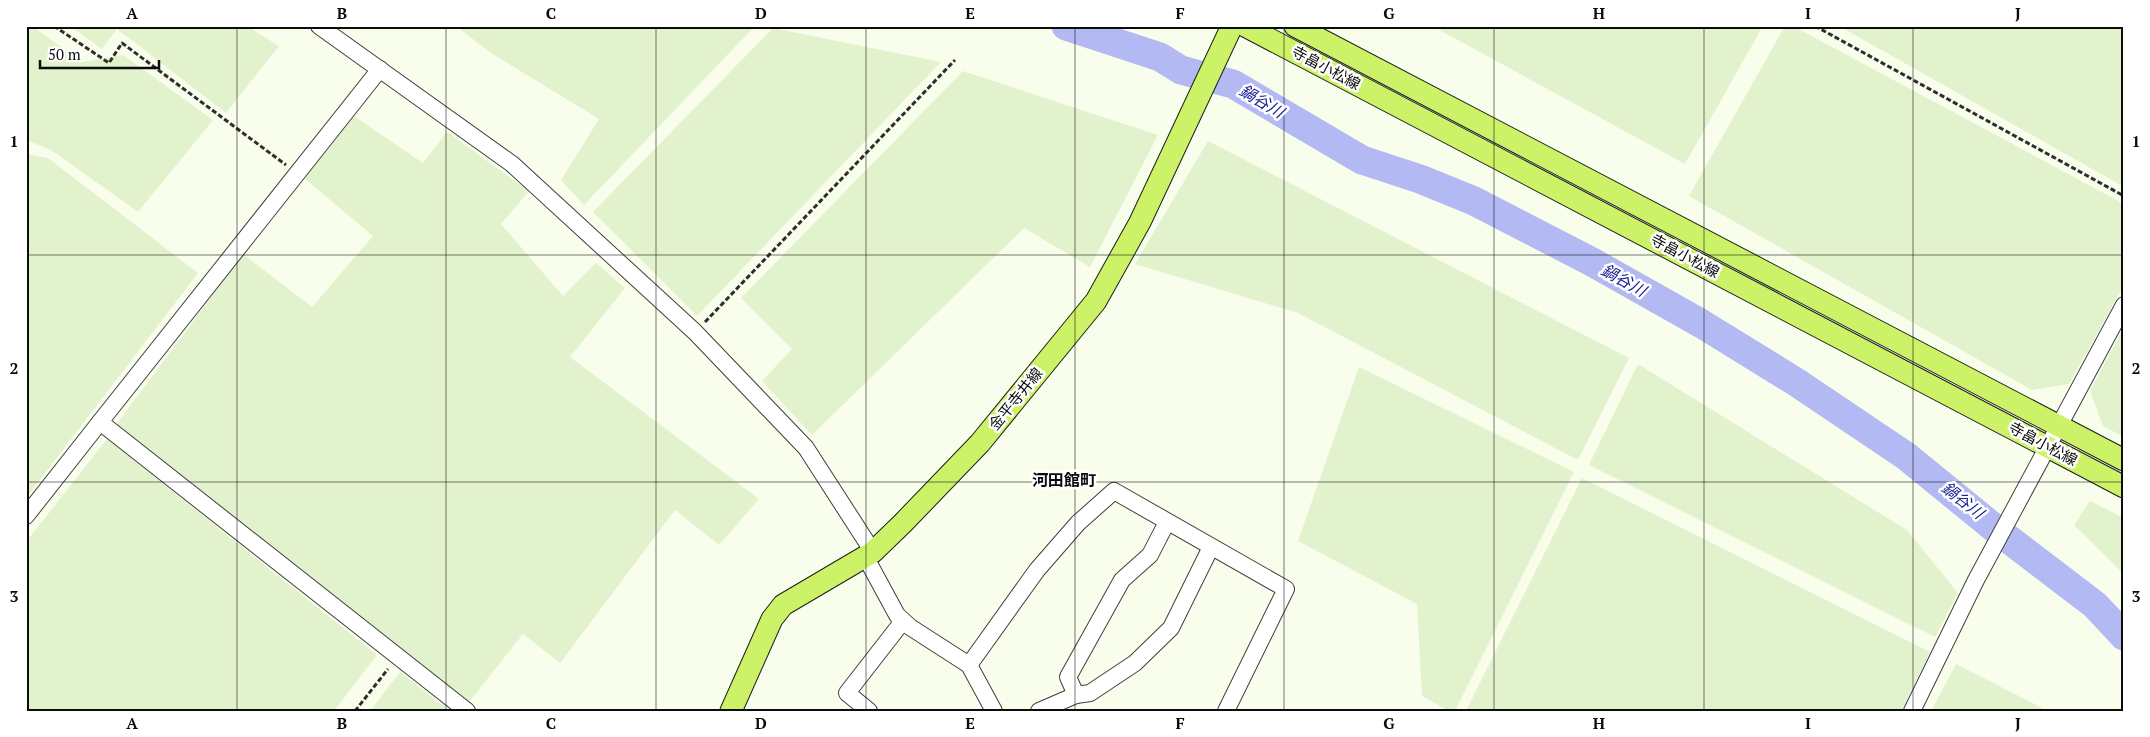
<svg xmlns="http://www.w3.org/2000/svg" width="2150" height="737" font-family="'PT Serif','Noto Sans JP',serif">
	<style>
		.farmland { fill: #e2f2cd }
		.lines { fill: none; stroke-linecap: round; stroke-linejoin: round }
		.river { stroke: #b2b9f3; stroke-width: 29 }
		.minor-casing { stroke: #3f3f3f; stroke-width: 18 }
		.major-casing { stroke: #1d1d1d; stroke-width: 23 }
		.path { stroke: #2e2e2e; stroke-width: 3; stroke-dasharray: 5 2.5; stroke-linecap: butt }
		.minor { stroke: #fff; stroke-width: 16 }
		.major { stroke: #ccf267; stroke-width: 21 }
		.grid { fill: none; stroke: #0c0c0c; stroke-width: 1; stroke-opacity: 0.55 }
		.labels { text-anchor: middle; stroke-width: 5; stroke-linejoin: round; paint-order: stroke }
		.street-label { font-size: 15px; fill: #0c0c0c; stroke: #fff }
		.water-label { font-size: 16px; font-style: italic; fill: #1c2196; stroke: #fff }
		.neighbourhood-label { font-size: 16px; font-weight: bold; fill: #0c0c0c; stroke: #fff }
		.neatline { fill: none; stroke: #0c0c0c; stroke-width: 2 }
		.grid-label { font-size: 16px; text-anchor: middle; font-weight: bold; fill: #0c0c0c }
	</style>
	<rect width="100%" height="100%" fill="#f8feeb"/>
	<!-- farmland -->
	<g class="farmland">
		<path d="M26,26H32L82,62L123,55L213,120L138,212L51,150L26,140Z"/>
		<path d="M70,26H247L279,46L226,113L117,29L102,49Z"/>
		<path d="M456,26H755L584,205L561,180L599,119L491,53Z"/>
		<path d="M1432,26H1763L1685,164Z"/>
		<path d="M1785,26H1793L2124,204V285L2069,384L2032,390L1689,196Z"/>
		<path d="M1839,26H2124V187Z"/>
		<path d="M773,28L941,62L697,316L593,212Z"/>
		<path d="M963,71L1158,135L1090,267L1024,228L812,435L762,381L792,349L741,298Z"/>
		<path d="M351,114L423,163L447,132L529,191L501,224L563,296L596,263L625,288L570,357L759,499L719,545L675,510L560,663L523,634L469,702L116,425L243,254L312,307L373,236L304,178Z"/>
		<path d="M1208,141L1629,358L1578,460L1298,313L1135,264Z"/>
		<path d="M26,154L48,158L198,273L26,498Z"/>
		<path d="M2124,327V437L2103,426L2090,391Z"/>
		<path d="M1638,364L1907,530L1958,593L1935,637L1589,465Z"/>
		<path d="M1359,367L1574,472L1455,711H1449L1422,696L1417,604L1298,541Z"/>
		<path d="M107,439L377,655L334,711H26V542Z"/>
		<path d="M1582,478L1930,652L1901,711H1466Z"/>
		<path d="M2090,501L2124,518V574L2074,525Z"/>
		<path d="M1956,664L2048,711H1931Z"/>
		<path d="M400,672L450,711H370Z"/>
	</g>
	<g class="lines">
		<!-- river -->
		<path class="river" d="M1066,26L1160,57L1181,70L1233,84L1362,160L1420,179L1474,201L1594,263L1702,324L1796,382L1906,456L1998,531L2095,605L2124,636"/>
		<!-- minor casing -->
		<g class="minor-casing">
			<g id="minor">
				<path d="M319,26L512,164L695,332L806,448L873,552"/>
				<path d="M380,69L100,422L467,711"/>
				<path d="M26,516L100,422"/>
				<path d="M865,556L897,615L910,627L969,665L994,711"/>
				<path d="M969,665L1037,570L1078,523L1114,491L1286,589L1226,711"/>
				<path d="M1076,695L1068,677L1122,580L1150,555L1167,522"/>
				<path d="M869,711L847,693L903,621"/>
				<path d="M1039,711L1076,695L1090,693L1135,663L1171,628L1211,547"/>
				<path d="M1912,711L1976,580L2124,305"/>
			</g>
		</g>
		<!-- major casing -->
		<g class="major-casing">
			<g id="major">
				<path d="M1245,26L2124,487"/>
				<path d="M1295,26L2124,460"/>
				<path d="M731,711L772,619L783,605L873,552L903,523L980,443L1096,301L1140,222L1232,26"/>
			</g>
		</g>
		<!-- path -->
		<g class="path">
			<path d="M54,26L109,63L122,43L286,165"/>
			<path d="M1815,26L2124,196"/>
			<path d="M705,322L955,60"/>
			<path d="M355,711L388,669"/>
		</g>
		<!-- minor -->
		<use href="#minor" class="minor"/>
		<!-- major -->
		<use href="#major" class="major"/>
	</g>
	<!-- grid -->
	<path class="grid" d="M237,26V711M446,26V711M656,26V711M866,26V711M1075,26V711M1284,26V711M1494,26V711M1704,26V711M1913,26V711M26,255H2124M26,482H2124"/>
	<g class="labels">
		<!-- street labels -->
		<g class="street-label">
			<text transform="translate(1326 68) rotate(28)" y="5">寺畠小松線</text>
			<text transform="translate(1685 256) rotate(28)" y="5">寺畠小松線</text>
			<text transform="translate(1016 399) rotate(-51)" y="5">金平寺井線</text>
			<text transform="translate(2043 444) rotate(28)" y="5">寺畠小松線</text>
		</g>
		<!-- water labels -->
		<g class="water-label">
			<text transform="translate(1262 101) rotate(31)" y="6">鍋谷川</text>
			<text transform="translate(1624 280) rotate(29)" y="6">鍋谷川</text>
			<text transform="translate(1963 500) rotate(38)" y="6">鍋谷川</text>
		</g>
		<!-- neighbourhood labels -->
		<g class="neighbourhood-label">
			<text x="1064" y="486">河田館町</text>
		</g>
	</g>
	<!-- border -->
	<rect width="2150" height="737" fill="none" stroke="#ffffff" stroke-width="55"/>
	<!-- scale -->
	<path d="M40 60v8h119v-8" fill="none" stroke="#0c0c0c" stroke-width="2.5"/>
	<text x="48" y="60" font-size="15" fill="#0c0c0c" stroke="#ffffff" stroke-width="4" paint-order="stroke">50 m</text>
	<rect x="28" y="28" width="2094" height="682" class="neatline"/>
	<g class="grid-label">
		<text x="132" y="19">A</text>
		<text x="342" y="19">B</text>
		<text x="551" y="19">C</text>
		<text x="761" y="19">D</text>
		<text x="970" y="19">E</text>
		<text x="1180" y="19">F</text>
		<text x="1389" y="19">G</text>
		<text x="1599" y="19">H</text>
		<text x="1808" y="19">I</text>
		<text x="2018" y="19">J</text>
		<text x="14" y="147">1</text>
		<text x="2136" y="147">1</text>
		<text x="14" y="374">2</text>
		<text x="2136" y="374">2</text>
		<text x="14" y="602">3</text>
		<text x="2136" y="602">3</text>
		<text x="132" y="729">A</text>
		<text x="342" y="729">B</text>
		<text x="551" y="729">C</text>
		<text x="761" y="729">D</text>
		<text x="970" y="729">E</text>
		<text x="1180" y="729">F</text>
		<text x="1389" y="729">G</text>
		<text x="1599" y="729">H</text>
		<text x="1808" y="729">I</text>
		<text x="2018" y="729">J</text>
	</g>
</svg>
